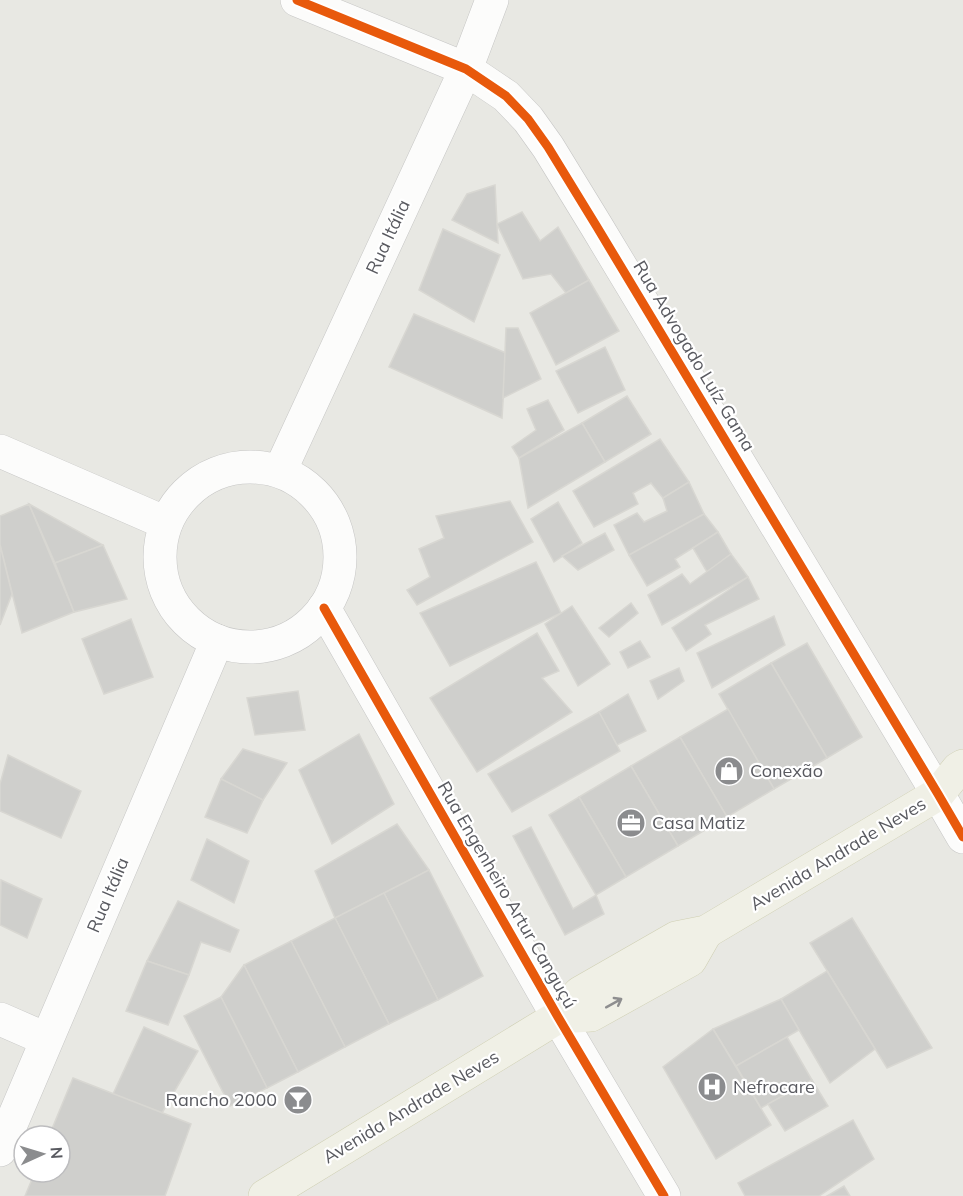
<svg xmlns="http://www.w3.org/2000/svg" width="963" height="1196" font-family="Mulish,sans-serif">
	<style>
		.building { fill: #cfcfcc; stroke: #d8d7d2; stroke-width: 1.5 }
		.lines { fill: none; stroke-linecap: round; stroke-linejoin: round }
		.street-casing { stroke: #c6c6c5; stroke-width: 34 }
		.primary-casing { stroke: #cfcfb2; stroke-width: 34 }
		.street { stroke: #fcfcfb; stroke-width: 33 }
		.primary { stroke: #f0f0e6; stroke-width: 33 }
		.cycleway-casing { stroke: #fff; stroke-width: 13 }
		.cycleway { stroke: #e8590c; stroke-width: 9 }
		.oneway { stroke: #8e8e8f }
		.labels { text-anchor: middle; stroke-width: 4.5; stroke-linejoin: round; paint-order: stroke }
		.street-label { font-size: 18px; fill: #595a60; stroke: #fff }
		.poi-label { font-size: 18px; fill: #595a60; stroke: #fff; text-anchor: start }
	</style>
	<rect width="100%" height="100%" fill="#e8e8e3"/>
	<!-- building -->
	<g class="building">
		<path d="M495,185L497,224L498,243L452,220L467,194Z"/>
		<path d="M522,212L540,241L558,227L589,280L566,293L551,274L523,279L497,224Z"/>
		<path d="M443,229L500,255L474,322L419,290Z"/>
		<path d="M589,280L619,331L556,365L530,313Z"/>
		<path d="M414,314L506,353L502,418L389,367Z"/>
		<path d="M506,328H518L541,379L503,398Z"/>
		<path d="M605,347L625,390L578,413L556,371Z"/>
		<path d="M627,396L651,434L605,462L582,423Z"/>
		<path d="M548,400L564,430L519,458L512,447L536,430L527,409Z"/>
		<path d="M582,423L605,462L528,508L519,458Z"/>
		<path d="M660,439L689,482L663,498L651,483L633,493L638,504L594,527L573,491Z"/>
		<path d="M689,482L704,514L629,555L614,525L637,513L644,522L667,511L663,498Z"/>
		<path d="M510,501L533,542L417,605L407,590L430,577L419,549L444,538L436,516Z"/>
		<path d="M558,502L582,543L554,562L531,519Z"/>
		<path d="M29,504L74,612L22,633L0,545V516Z"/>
		<path d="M29,504L103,545L55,563Z"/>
		<path d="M704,514L718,532L675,559L680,567L647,586L629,555Z"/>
		<path d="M718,532L731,554L707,572L693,548Z"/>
		<path d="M605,533L614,550L578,570L562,556Z"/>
		<path d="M0,545L12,594L0,625Z"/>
		<path d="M103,545L127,599L74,612L55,563Z"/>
		<path d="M731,554L748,577L662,625L648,595L682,574L690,584Z"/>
		<path d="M536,562L561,613L450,666L420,613Z"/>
		<path d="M748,577L759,599L705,625L711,634L686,651L672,628Z"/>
		<path d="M631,603L638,613L609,637L599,628Z"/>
		<path d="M572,606L610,664L578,686L545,624Z"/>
		<path d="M774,616L785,645L712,688L697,653Z"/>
		<path d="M131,619L153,677L104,694L82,639Z"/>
		<path d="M537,633L559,671L542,678L572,712L477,772L430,698Z"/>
		<path d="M640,641L650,657L628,668L620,652Z"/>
		<path d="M807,643L862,737L827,758L771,663Z"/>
		<path d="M771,663L827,758L774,789L719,694Z"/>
		<path d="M679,668L684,681L658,699L650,681Z"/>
		<path d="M298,691L305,730L255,735L247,698Z"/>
		<path d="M628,694L646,731L617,745L599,712Z"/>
		<path d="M728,709L774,789L727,817L680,737Z"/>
		<path d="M599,712L620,751L512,812L488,774Z"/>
		<path d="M359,734L394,804L332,844L299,770Z"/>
		<path d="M680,737L727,817L678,846L631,766Z"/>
		<path d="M243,749L287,763L263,800L221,779Z"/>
		<path d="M8,755L81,791L61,838L0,811V784Z"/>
		<path d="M631,766L678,846L626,877L579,797Z"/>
		<path d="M221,779L263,800L247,833L205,817Z"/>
		<path d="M579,797L626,877L596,895L549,815Z"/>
		<path d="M397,824L429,870L335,918L315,871Z"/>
		<path d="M531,827L573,909L596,895L604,914L565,935L513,836Z"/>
		<path d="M207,839L249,861L234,903L191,880Z"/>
		<path d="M429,870L483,976L438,1000L384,893Z"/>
		<path d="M1,880L42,899L27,938L0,925Z"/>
		<path d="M384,893L438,1000L389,1024L335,918Z"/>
		<path d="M178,901L239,930L230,952L201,942L189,975L147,961Z"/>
		<path d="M335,918L389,1024L345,1047L291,941Z"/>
		<path d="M852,918L932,1048L887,1068L810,943Z"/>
		<path d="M291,941L345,1047L298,1072L244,965Z"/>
		<path d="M147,961L189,975L168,1025L126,1011Z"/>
		<path d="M244,965L298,1072L267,1088L221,997Z"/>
		<path d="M827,971L875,1049L830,1083L781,999Z"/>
		<path d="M221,997L267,1088L230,1106L184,1016Z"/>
		<path d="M781,999L799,1030L736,1066L713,1029Z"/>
		<path d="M144,1027L198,1051L162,1113L113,1094Z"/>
		<path d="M713,1029L771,1125L716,1159L663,1067Z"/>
		<path d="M787,1037L812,1080L761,1108L736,1066Z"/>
		<path d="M73,1078L191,1124L165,1196H25L35,1172H60V1136H49Z"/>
		<path d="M812,1080L828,1106L785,1131L768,1104Z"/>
		<path d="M853,1120L874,1159L819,1196H745L738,1183Z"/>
		<path d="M844,1186L850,1196H827Z"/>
	</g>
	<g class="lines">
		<!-- street casing -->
		<g class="street-casing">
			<g id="street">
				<path d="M297,0L466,69L506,96L528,119L548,147L597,227L938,794L963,837"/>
				<path d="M0,451L166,523"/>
				<circle cx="250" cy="557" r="90"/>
				<path d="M280,471L466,69L492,0"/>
				<path d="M324,608L558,1017L664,1196"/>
				<path d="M0,1019L46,1039"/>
				<path d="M0,1150L217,641"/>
			</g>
		</g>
		<!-- primary casing -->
		<g class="primary-casing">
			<g id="primary">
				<path d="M558,1017L591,1015L690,960L706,932"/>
				<path d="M265,1196L558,1017L580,993L676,938L706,932L938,794L958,769L963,766"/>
			</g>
		</g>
		<!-- street -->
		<use href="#street" class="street"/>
		<!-- primary -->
		<use href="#primary" class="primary"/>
		<!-- cycleway casing -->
		<g class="cycleway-casing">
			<g id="cycleway">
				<path d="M297,0L466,69L506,96L528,119L548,147L597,227L938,794L963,837"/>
				<path d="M324,608L558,1017L664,1196"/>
			</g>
		</g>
		<!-- cycleway -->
		<use href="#cycleway" class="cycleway"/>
	</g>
	<!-- one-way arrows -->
	<defs><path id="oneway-shaft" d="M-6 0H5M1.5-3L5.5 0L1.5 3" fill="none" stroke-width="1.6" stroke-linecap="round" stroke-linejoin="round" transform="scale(1.5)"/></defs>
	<use class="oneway" href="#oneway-shaft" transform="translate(614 1003) rotate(-29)"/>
	<!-- icons -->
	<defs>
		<g id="shop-disc" transform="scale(1.5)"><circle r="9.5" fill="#8b8c8e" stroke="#fff"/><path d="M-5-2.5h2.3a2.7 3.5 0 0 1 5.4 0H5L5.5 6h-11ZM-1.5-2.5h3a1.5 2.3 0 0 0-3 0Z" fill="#fff"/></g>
		<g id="office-disc" transform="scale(1.5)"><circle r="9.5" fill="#8b8c8e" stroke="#fff"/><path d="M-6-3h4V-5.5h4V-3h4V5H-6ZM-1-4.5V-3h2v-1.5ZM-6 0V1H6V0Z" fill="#fff"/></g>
		<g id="hospital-disc" transform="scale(1.5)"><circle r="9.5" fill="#8b8c8e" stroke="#fff"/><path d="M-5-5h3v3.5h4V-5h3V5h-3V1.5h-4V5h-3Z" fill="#fff"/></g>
		<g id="bar-disc" transform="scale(1.5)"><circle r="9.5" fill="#8b8c8e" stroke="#fff"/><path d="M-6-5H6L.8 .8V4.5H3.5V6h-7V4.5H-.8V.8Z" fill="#fff"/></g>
	</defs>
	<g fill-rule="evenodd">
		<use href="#shop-disc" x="729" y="771"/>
		<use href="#office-disc" x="631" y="823"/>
		<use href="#hospital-disc" x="712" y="1087"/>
		<use href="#bar-disc" x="298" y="1100"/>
	</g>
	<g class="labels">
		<!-- street labels -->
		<g class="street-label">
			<text transform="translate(388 237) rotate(-65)" y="6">Rua Itália</text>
			<text transform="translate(694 356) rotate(59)" y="6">Rua Advogado Luíz Gama</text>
			<text transform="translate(838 854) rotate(-31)" y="6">Avenida Andrade Neves</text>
			<text transform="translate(108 895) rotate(-67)" y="6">Rua Itália</text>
			<text transform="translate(507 895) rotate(60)" y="6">Rua Engenheiro Artur Canguçú</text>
			<text transform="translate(411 1107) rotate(-31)" y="6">Avenida Andrade Neves</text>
		</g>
		<!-- poi labels -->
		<g class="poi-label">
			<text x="750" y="777">Conexão</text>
			<text x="652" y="829">Casa Matiz</text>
			<text x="733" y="1093">Nefrocare</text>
			<text x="277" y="1106" text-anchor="end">Rancho 2000</text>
		</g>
	</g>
	<!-- north arrow -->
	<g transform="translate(42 1154) rotate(86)"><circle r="28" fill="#ffffff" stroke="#bdbdbf" stroke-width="1.5"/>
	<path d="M0-4.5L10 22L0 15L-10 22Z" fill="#8b8c8e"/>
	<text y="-9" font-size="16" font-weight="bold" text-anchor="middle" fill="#595a60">N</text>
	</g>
</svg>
